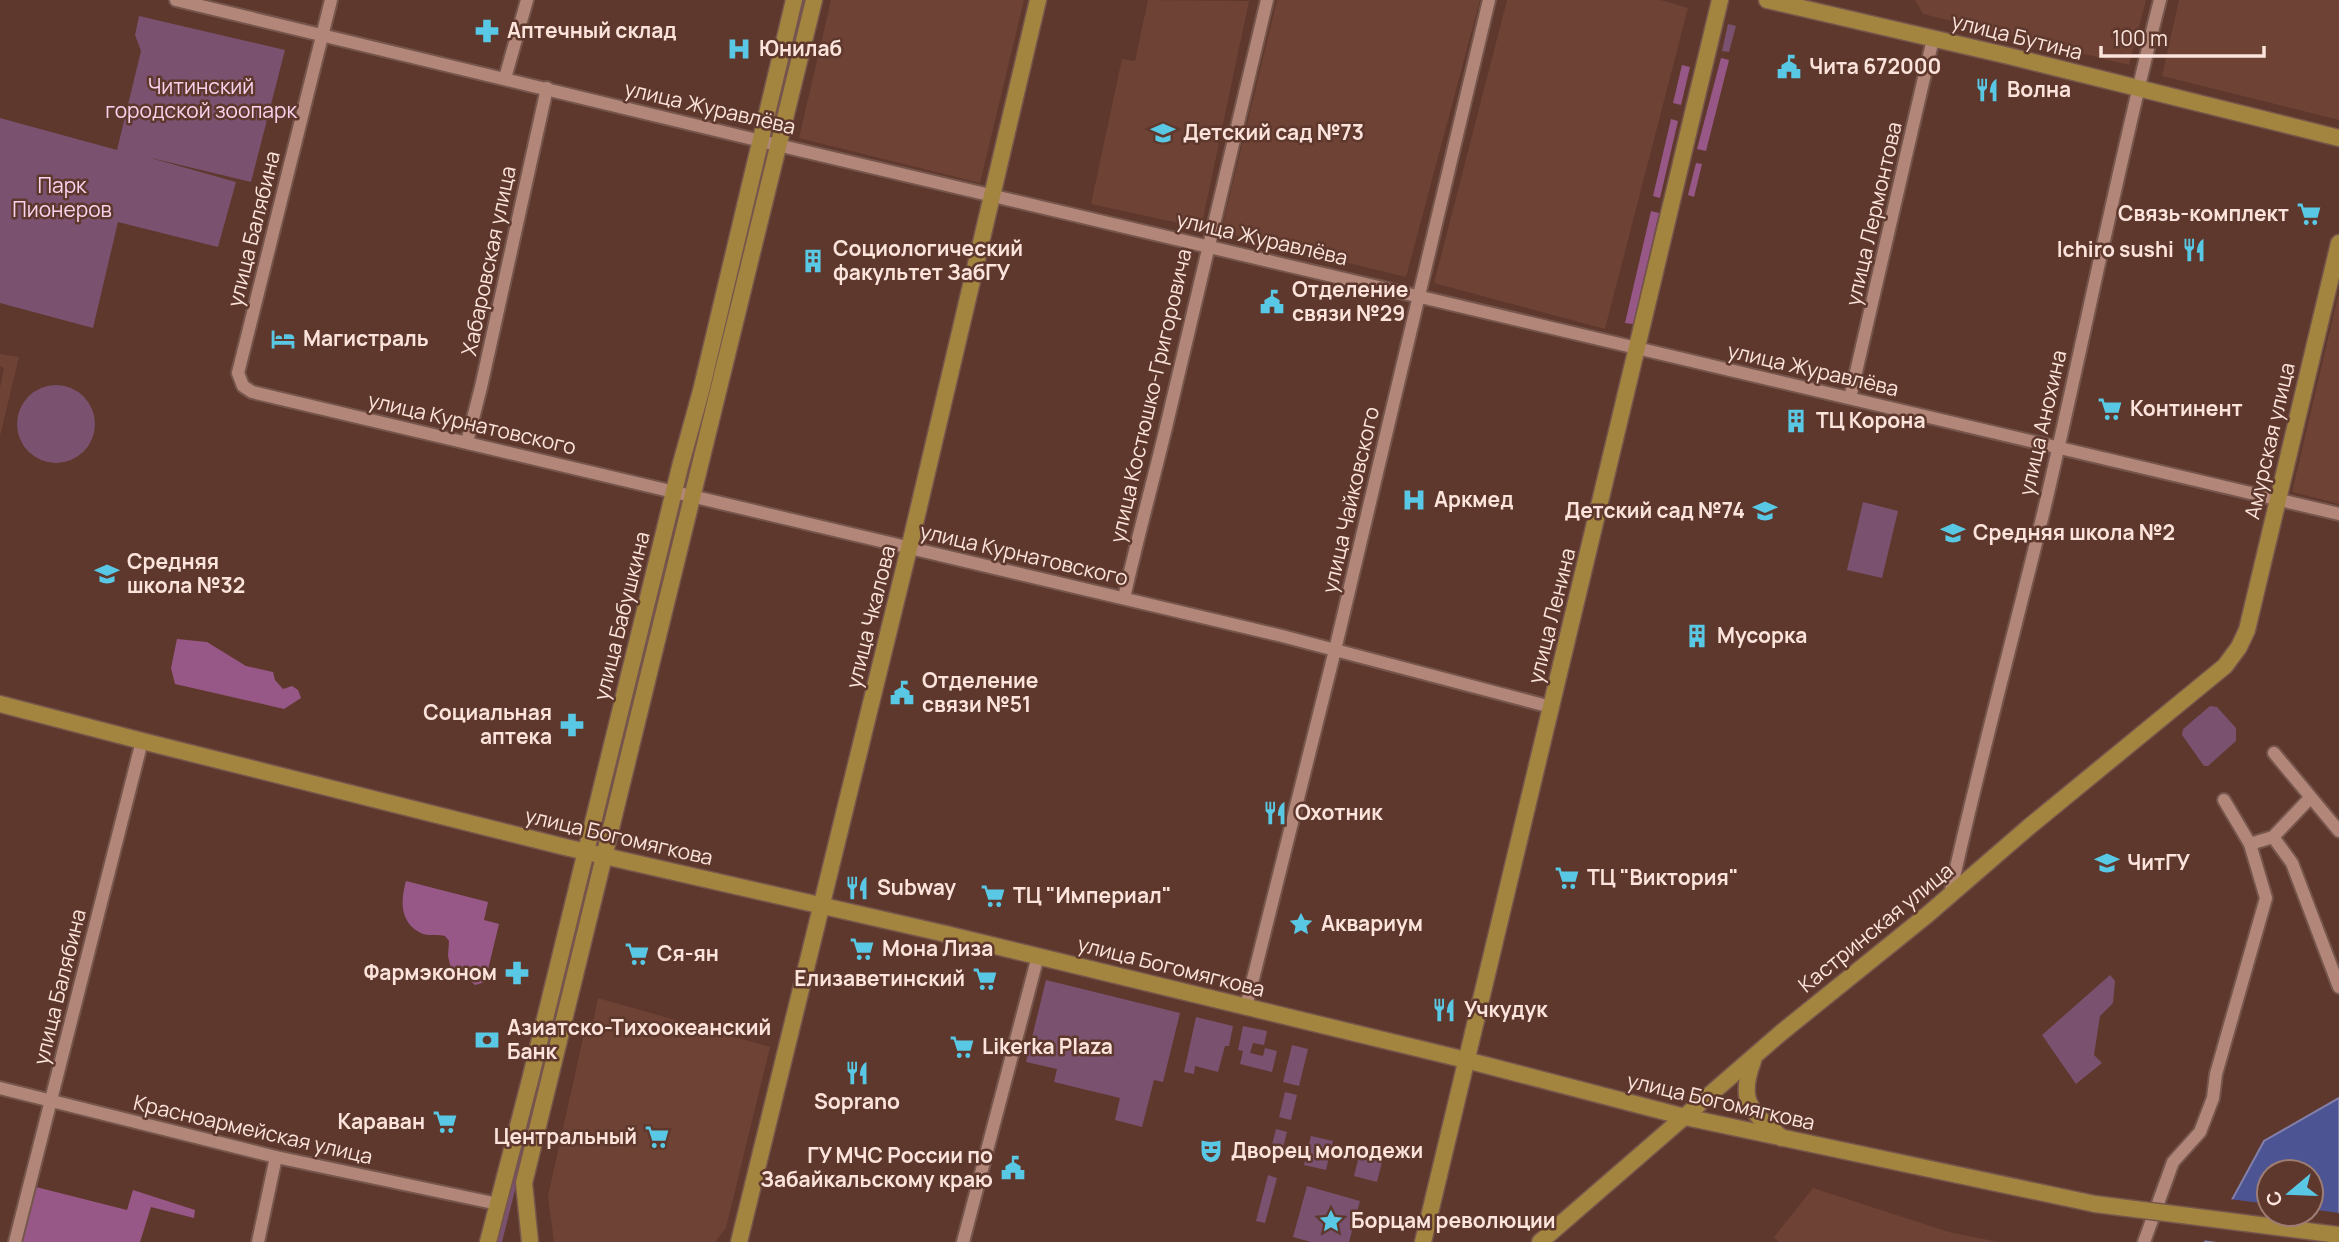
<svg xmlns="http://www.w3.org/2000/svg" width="2339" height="1242" font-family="Manrope,sans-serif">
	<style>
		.built { fill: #6e4235 }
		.green { fill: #7a516f }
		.forest { fill: #975887 }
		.water { fill: #4d5494; stroke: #827faa; stroke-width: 2; fill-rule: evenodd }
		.pier { fill: #5e382d }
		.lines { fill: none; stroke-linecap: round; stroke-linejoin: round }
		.minor-casing { stroke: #75554c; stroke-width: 16 }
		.major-casing { stroke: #75554c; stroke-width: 19 }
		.minor { stroke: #b28779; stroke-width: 12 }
		.major { stroke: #a3853f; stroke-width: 16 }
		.major-bridge-casing { stroke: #75554c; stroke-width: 19; stroke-linecap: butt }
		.major-bridge { stroke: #a3853f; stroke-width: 16 }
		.labels { text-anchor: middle; stroke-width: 5; stroke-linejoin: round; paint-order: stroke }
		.poi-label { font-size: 21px; font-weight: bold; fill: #fce4dc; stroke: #5e382d; text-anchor: start }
		.street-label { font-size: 21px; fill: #fce4dc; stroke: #5e382d }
		.park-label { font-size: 21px; fill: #f8d3ed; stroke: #5e382d }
	</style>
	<rect width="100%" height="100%" fill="#5e382d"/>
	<!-- built -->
	<g class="built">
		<path d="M831,0H1024L980,183L799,138Z"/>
		<path d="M1148,0L1249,1L1201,228L1091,204L1122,59L1135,61Z"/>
		<path d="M1277,0H1480L1406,277L1221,232Z"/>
		<path d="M1507,0H1661L1688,8L1605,329L1434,283Z"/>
		<path d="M1915,0H2146L2129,65L1923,14Z"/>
		<path d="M2179,0H2339V120L2162,76Z"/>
		<path d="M2339,292V504L2292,492Z"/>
		<path d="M0,354L19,357L0,436V387L4,368L0,366Z"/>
		<path d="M598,998L770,1047L726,1228L715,1242H554L548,1196L583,1038L591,1032Z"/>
		<path d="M1813,1188L1949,1232L1998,1242H1779L1774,1237Z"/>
	</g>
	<!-- green -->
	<g class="green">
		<path d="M799,0H805L776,122L770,120Z"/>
		<path d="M139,16L285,50L251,182L147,157L236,182L218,247L118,222L93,328L0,303V118L117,150L141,51L135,35Z"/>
		<path d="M1728,24L1736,26L1729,52L1722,51Z"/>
		<path d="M750,209L751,220L689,477L697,437L695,430Z"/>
		<circle cx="56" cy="424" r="39"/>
		<path d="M1863,502L1898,511L1882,578L1847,570Z"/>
		<path d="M673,522L666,561L667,571L604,825L617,770L614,765Z"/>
		<path d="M2210,706L2217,707L2236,728V741L2208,766H2204L2182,735L2183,729Z"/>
		<path d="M581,892L589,894L502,1242H494Z"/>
		<path d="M2110,975L2115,981L2113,1003L2100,1016L2094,1055L2102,1063L2076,1084L2042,1035Z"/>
		<path d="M1046,980L1180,1013L1163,1082L1154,1080L1142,1127L1115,1120L1120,1098L1054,1082L1057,1069L1026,1062Z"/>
		<path d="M1196,1017L1233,1026L1229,1046H1225L1218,1072L1195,1066L1194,1074L1184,1072Z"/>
		<path d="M1243,1026L1267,1031L1264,1045L1253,1043L1250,1053L1263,1056L1265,1048L1277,1051L1272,1072L1240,1064L1243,1051L1238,1050Z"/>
		<path d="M1292,1045L1308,1049L1299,1086L1283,1082Z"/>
		<path d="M1285,1092L1297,1095L1291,1120L1279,1117Z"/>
		<path d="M1276,1129L1287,1132L1280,1159L1269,1156Z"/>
		<path d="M1311,1136L1333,1141L1326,1170L1304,1165Z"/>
		<path d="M1361,1148L1384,1154L1377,1182L1354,1176Z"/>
		<path d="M1268,1175L1277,1178L1265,1223L1256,1221Z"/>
		<path d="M1307,1186L1360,1201L1349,1242H1311L1293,1237Z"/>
	</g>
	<!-- forest -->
	<g class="forest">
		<path d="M1721,58L1729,60L1706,151L1697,149Z"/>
		<path d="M1682,65L1690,67L1681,105L1673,103Z"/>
		<path d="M1671,119L1678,121L1660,198L1653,196Z"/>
		<path d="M1696,163L1702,164L1694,197L1688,195Z"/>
		<path d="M1651,211L1659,213L1633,324L1625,323Z"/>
		<path d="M177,639L207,642L246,666L273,672L275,680L283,689L292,686L298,690L301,698L284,709L175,684L171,668Z"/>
		<path d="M406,881L488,902L484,920L499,924L485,982L475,985L464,975L451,969L448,956L449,941L445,936C438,934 430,936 423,934C400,924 400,902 406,881Z"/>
		<path d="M36,1187L127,1210L133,1190L195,1210L194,1218L151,1207L140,1242H22Z"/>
	</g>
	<!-- water -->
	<path class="water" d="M2339,1098V1242H2205L2233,1198L2264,1141ZM2269,1172H2311V1214H2269Z"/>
	<!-- pier -->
	<path class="pier" d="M2229,1199L2269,1204V1214H2311V1209L2339,1213V1242H2217L2202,1240Z"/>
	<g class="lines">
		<!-- minor casing -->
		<g class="minor-casing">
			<g id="minor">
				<path d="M176,0L761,141L2339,514"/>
				<path d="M331,0L238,373L243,386L252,392L1282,636L1551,707"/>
				<path d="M505,78L527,0"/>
				<path d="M1850,398L1933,39"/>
				<path d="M467,442L481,387L547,88"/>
				<path d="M1124,598C1137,539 1153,482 1167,423C1201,282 1233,141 1267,0"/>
				<path d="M2274,753L2339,831"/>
				<path d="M2273,837L2292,863L2339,987"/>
				<path d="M2250,844L2273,837L2310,798"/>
				<path d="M1950,895C1978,766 2013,639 2044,510C2084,340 2117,169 2160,0"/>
				<path d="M1246,1007L1335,650L1489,0"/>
				<path d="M0,1088L276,1157L498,1204"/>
				<path d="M15,1242L142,741"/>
				<path d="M258,1242L276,1157"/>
				<path d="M963,1242L1038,956"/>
				<path d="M2144,1242L2173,1162L2200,1132L2213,1098L2216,1074L2266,898L2250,844L2224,800"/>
			</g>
		</g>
		<!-- major casing -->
		<g class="major-casing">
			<g id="major">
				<path d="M1767,0L2009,56L2339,138"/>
				<path d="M0,704L142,741L565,847L946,934L1466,1060L1685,1117L2095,1204"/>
				<path d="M1753,1061C1737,1103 1752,1111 1782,1138"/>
				<path d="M488,1242L530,1080L680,467L701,391L794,0"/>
				<path d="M530,1242L524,1183L814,0"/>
				<path d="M739,1242L913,532L1038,0"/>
				<path d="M1423,1242L1720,0"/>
				<path d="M1540,1242L1782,1032L1927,915L2030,826L2225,666L2239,647L2247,630L2339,243"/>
			</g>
		</g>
		<!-- minor -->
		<use href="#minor" class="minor"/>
		<!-- major -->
		<use href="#major" class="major"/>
		<!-- major-bridge casing -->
		<g class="major-bridge-casing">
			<path id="major-bridge" d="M2095,1204L2339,1235"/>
		</g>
		<!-- major-bridge -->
		<use href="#major-bridge" class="major-bridge"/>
	</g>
	<!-- icons -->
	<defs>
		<g id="pharmacy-bare" transform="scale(1.89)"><path d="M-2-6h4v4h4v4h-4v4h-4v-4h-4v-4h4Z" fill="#59c8e5" stroke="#5e382d" stroke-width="2.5" paint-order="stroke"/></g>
		<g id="hospital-bare" transform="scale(1.89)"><path d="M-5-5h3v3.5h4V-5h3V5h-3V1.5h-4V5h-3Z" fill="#59c8e5" stroke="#5e382d" stroke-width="2.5" paint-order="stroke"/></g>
		<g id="civic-bare" transform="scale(1.89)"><path d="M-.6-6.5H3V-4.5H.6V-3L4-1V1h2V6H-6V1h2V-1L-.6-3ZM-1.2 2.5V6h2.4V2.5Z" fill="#59c8e5" stroke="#5e382d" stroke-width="2.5" paint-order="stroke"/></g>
		<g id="restaurant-bare" transform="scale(1.89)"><path d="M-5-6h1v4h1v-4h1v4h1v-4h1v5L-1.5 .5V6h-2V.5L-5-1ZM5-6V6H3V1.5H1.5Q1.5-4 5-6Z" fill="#59c8e5" stroke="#5e382d" stroke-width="2.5" paint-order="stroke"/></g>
		<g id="school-bare" transform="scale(1.89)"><path d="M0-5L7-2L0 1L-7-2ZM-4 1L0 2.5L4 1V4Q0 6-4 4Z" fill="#59c8e5" stroke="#5e382d" stroke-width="2.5" paint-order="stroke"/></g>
		<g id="supermarket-bare" transform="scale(1.89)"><path d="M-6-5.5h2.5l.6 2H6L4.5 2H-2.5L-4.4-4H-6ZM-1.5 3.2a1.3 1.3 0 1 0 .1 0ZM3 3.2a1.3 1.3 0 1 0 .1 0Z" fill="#59c8e5" stroke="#5e382d" stroke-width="2.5" paint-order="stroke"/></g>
		<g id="building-bare" transform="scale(1.89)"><path d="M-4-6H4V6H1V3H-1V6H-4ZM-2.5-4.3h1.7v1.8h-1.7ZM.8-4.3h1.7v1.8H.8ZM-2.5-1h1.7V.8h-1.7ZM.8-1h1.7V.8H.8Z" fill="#59c8e5" stroke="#5e382d" stroke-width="2.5" paint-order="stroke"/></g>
		<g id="hotel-bare" transform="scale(1.89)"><path d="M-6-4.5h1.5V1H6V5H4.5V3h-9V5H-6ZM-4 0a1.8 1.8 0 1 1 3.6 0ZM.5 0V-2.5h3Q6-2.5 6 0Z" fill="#59c8e5" stroke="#5e382d" stroke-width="2.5" paint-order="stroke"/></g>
		<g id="university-bare" transform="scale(1.89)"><path d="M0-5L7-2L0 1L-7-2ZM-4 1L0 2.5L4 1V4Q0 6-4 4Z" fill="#59c8e5" stroke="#5e382d" stroke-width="2.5" paint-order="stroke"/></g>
		<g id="sight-bare" transform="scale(1.89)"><path d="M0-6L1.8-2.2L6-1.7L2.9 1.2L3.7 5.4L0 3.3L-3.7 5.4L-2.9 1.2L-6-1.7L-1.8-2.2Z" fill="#59c8e5" stroke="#5e382d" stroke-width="2.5" paint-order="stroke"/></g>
		<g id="bank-bare" transform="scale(1.89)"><path d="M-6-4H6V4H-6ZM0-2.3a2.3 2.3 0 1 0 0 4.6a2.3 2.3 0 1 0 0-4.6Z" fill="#59c8e5" stroke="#5e382d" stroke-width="2.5" paint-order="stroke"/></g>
		<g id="theatre-bare" transform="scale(1.89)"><path d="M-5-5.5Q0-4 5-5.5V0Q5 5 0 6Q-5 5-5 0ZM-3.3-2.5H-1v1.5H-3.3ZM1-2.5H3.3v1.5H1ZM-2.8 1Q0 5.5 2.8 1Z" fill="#59c8e5" stroke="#5e382d" stroke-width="2.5" paint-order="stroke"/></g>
	</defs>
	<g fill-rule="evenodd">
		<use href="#pharmacy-bare" x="487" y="31"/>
		<use href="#hospital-bare" x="739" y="49"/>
		<use href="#civic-bare" x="1789" y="67"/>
		<use href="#restaurant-bare" x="1987" y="90"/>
		<use href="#school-bare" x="1163" y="133"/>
		<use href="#supermarket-bare" x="2309" y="214"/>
		<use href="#restaurant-bare" x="2194" y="250"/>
		<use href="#building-bare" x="813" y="261"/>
		<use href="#civic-bare" x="1272" y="302"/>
		<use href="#hotel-bare" x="283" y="339"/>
		<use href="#supermarket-bare" x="2110" y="409"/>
		<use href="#building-bare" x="1796" y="421"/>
		<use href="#hospital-bare" x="1414" y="500"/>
		<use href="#school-bare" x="1765" y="511"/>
		<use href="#school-bare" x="1953" y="533"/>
		<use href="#school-bare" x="107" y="574"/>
		<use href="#building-bare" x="1697" y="636"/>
		<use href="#civic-bare" x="902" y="693"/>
		<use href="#pharmacy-bare" x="572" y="725"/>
		<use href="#restaurant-bare" x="1275" y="813"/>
		<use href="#university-bare" x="2107" y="863"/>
		<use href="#supermarket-bare" x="1567" y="878"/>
		<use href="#restaurant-bare" x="857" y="888"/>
		<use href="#supermarket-bare" x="993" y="896"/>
		<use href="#sight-bare" x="1301" y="924"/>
		<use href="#supermarket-bare" x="862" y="949"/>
		<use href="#supermarket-bare" x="637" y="954"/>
		<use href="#pharmacy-bare" x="517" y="973"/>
		<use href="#supermarket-bare" x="985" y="979"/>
		<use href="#restaurant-bare" x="1444" y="1010"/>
		<use href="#bank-bare" x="487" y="1040"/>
		<use href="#supermarket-bare" x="962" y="1047"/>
		<use href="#restaurant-bare" x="857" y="1073"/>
		<use href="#supermarket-bare" x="445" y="1122"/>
		<use href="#supermarket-bare" x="657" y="1137"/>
		<use href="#theatre-bare" x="1211" y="1151"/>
		<use href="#civic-bare" x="1013" y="1168"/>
		<use href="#sight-bare" x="1331" y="1221"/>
	</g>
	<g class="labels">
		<!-- poi labels -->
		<g class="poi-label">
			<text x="507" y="38">Аптечный склад</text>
			<text x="759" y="56">Юнилаб</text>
			<text x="1809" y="74">Чита 672000</text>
			<text x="2007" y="97">Волна</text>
			<text x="1183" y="140">Детский сад №73</text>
			<text x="2289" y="221" text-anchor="end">Связь-комплект</text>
			<text x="833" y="256">Социологический<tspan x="833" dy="24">факультет ЗабГУ</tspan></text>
			<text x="2174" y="257" text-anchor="end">Ichiro sushi</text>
			<text x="1292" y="297">Отделение<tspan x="1292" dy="24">связи №29</tspan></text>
			<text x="303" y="346">Магистраль</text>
			<text x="2130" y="416">Континент</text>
			<text x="1816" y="428">ТЦ Корона</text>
			<text x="1434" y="507">Аркмед</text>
			<text x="1745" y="518" text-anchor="end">Детский сад №74</text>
			<text x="1973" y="540">Средняя школа №2</text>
			<text x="127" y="569">Средняя<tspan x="127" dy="24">школа №32</tspan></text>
			<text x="1717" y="643">Мусорка</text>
			<text x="922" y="688">Отделение<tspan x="922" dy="24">связи №51</tspan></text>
			<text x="552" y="720" text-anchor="end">Социальная<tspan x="552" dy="24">аптека</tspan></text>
			<text x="1295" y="820">Охотник</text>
			<text x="2127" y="870">ЧитГУ</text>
			<text x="1587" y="885">ТЦ "Виктория"</text>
			<text x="877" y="895">Subway</text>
			<text x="1013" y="903">ТЦ "Империал"</text>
			<text x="1321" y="931">Аквариум</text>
			<text x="882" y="956">Мона Лиза</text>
			<text x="657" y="961">Ся-ян</text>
			<text x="497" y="980" text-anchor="end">Фармэконом</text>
			<text x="965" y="986" text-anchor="end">Елизаветинский</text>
			<text x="1464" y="1017">Учкудук</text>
			<text x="507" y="1035">Азиатско-Тихоокеанский<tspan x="507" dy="24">Банк</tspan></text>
			<text x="982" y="1054">Likerka Plaza</text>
			<text x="857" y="1109" text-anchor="middle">Soprano</text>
			<text x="425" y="1129" text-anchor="end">Караван</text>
			<text x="637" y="1144" text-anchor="end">Центральный</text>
			<text x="1231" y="1158">Дворец молодежи</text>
			<text x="993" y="1163" text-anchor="end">ГУ МЧС России по<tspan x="993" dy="24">Забайкальскому краю</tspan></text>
			<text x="1351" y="1228">Борцам революции</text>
		</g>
		<!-- street labels -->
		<g class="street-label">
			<text transform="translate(2017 37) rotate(14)" y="7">улица Бутина</text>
			<text transform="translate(710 108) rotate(13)" y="7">улица Журавлёва</text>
			<text transform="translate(1874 214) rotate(-77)" y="7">улица Лермонтова</text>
			<text transform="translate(254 229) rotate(-76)" y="7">улица Балябина</text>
			<text transform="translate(1262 239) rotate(13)" y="7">улица Журавлёва</text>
			<text transform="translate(489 261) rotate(-78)" y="7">Хабаровская улица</text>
			<text transform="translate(1813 370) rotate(13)" y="7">улица Журавлёва</text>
			<text transform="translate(1151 396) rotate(-77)" y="7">улица Костюшко-Григоровича</text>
			<text transform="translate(2043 423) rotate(-77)" y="7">улица Анохина</text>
			<text transform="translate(472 424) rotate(13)" y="7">улица Курнатовского</text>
			<text transform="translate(2270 441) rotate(-77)" y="7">Амурская улица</text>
			<text transform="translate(1351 500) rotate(-77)" y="7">улица Чайковского</text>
			<text transform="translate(1024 555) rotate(13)" y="7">улица Курнатовского</text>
			<text transform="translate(622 616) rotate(-76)" y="7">улица Бабушкина</text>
			<text transform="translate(1552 616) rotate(-76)" y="7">улица Ленина</text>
			<text transform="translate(871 617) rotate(-76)" y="7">улица Чкалова</text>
			<text transform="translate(619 837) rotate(13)" y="7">улица Богомягкова</text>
			<text transform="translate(1876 928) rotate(-39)" y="7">Кастринская улица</text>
			<text transform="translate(1171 967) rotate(14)" y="7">улица Богомягкова</text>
			<text transform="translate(60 987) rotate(-76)" y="7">улица Балябина</text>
			<text transform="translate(1721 1102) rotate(13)" y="7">улица Богомягкова</text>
			<text transform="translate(253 1130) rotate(13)" y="7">Красноармейская улица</text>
		</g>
		<!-- park labels -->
		<g class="park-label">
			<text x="201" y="94">Читинский<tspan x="201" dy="24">городской зоопарк</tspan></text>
			<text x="62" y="193">Парк<tspan x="62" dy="24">Пионеров</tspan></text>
		</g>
	</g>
	<!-- north arrow -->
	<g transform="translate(2290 1193) rotate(251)"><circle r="33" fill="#5e382d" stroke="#9d7d73" stroke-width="2"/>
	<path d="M0-5L12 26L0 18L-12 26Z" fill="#59c8e5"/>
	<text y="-10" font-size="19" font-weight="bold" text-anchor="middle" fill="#fce4dc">С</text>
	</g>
	<!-- scale -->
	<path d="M2101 46v10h163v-10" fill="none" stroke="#fce4dc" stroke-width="3.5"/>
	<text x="2112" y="46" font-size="21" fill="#fce4dc" stroke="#5e382d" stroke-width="5" paint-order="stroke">100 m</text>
</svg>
